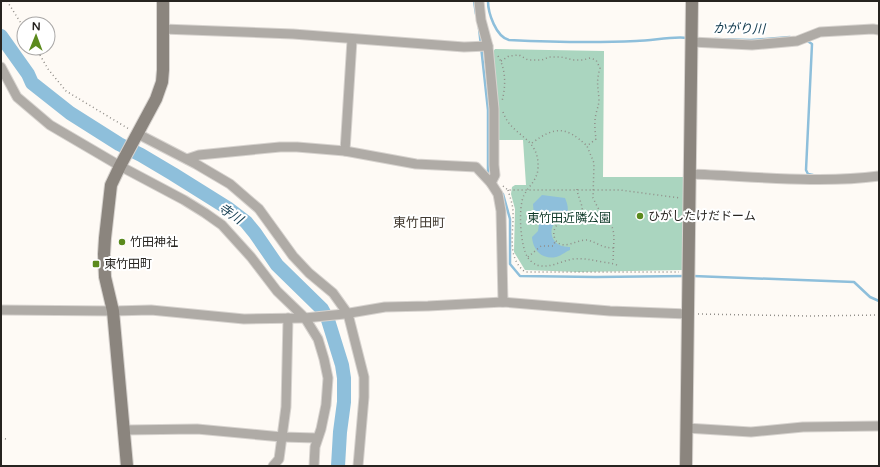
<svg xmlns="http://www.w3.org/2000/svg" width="880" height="467" font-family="'Varela Round','Noto Sans JP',sans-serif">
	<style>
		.green { fill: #aad5bf }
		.water { fill: #8ebfdb }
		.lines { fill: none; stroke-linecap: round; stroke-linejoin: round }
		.stream { stroke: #8ebfdb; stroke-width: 2.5 }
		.river { stroke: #8ebfdb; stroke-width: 14 }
		.street-casing { stroke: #d7d3cf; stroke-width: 11 }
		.secondary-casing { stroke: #d7d3cf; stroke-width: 14 }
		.path { stroke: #908d88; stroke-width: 1.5; stroke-dasharray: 1 3; stroke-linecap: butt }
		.street { stroke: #afaba6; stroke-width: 9 }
		.secondary { stroke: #8b857e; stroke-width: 12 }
		.poi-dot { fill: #5b8a1d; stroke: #fff; stroke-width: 1.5 }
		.labels { text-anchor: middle; stroke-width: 4; stroke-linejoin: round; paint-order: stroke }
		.poi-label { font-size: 12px; fill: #272420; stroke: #fff; text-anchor: start }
		.park-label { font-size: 12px; fill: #0c3726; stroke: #fff }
		.water-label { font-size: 13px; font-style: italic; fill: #113a4e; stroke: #fff }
		.neighbourhood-label { font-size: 13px; fill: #433b32; stroke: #fff }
	</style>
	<rect width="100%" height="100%" fill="#fefaf5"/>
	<!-- green -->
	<path class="green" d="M495,49L604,51L603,177H685L683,270L579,272L525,270L514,252L515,209L511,194L512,187L515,185H526L523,140H496L492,53Z"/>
	<!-- water -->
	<path class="water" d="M542,195L565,198C568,205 569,210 566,217C546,219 546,248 570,247V250C565,252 561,256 556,257C542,260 533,250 532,237L538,231L539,224L534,216L533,204Z"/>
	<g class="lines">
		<!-- stream -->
		<g class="stream">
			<path d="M474,1L476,14"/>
			<path d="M488,1C488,13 496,37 509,40C551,42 593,43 636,41C653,41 670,36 688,38"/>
			<path d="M479,28L488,110V173"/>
			<path d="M715,39L751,40L790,37"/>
			<path d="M806,40L812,44L806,170L808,174L813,175"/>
			<path d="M503,194L510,219V264L520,276L596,277L686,276"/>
			<path d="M693,276L854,282L870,297L879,301"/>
		</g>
		<!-- river -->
		<path class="river" d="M1,36L28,74L32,83L70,113L119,144L141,155L173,174L229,209L246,222L255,233L277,265L322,309L328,320L342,365L344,378V402L340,432L338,466"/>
		<!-- street casing -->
		<g class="street-casing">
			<g id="street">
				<path d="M479,1L481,20L488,46L494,109V165L495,175L491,183"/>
				<path d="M163,29L293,34L464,47L488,46"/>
				<path d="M692,42L752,45L797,41L820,32L873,29L879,30"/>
				<path d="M1,67L17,97L50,125L120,166L184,200L205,213L222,225L251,257L277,291L305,318L318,339L324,359L328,378L326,405L321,429L315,447L314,466"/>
				<path d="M138,134L196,164L230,184L259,209L293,256L309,273L333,293L348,314L364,377V397L358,466"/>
				<path d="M345,151L352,40"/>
				<path d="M187,159L199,155L280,147H297L345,151L416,164L476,167L491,183L498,194L501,211L503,302"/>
				<path d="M690,174C751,176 819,184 879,176"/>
				<path d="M1,310L113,311L151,310L244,319L305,318L344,314L385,307L428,306L503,302L610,311L688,314"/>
				<path d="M686,428L751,432L803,427L879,426"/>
				<path d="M125,430L197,429L282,437L317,438"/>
				<path d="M273,466L279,459L286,407L288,318"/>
			</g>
		</g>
		<!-- secondary casing -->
		<g class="secondary-casing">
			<g id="secondary">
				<path d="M127,466L113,311L105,277L104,254L105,238L111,185L120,166L156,99L162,82L163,70V1"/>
				<path d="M686,466L692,1"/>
			</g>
		</g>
		<!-- path -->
		<g class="path">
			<path d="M7,1L24,28"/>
			<path d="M36,48L48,69L66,91L129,129"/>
			<path d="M498,56C506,69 506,86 502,101"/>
			<path d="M501,61L509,56L519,55L528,60H542L549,57H561L574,60H583L590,58L596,60L600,68C596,82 598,86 599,99C599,105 597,109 596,114C594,122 595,131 596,139L587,146L594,163L593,198L598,208L609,222L613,229L614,237L613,263"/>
			<path d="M503,112C512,138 540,136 538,169C537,180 529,186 524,195C518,207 520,246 528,258C530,261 534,264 537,265C549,269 561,261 573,259C584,258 592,260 603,262C608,263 612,263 617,265"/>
			<path d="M532,143C555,126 566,126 587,146"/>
			<path d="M503,186L508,190H620L680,198"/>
			<path d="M577,189C578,200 587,209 579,219L559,222C555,227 552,232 555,239C562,252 577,239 587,240C597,242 601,248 614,248"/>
			<path d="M508,190C510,197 513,205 513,212C514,233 506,257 525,272H679"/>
			<path d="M528,257L541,246H553L556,240"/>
			<path d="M698,314L809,316L879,315"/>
			<path d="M1,438L6,439"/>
		</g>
		<!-- street -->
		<use href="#street" class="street"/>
		<!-- secondary -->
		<use href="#secondary" class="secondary"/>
	</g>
	<!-- markers -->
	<g class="poi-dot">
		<circle cx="640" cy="216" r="4"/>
		<circle cx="122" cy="242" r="4"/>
		<rect x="92" y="260" width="8" height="8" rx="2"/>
	</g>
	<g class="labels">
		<!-- poi labels -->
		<g class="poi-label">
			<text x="648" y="220">ひがしたけだドーム</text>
			<text x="130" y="246">竹田神社</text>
			<text x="104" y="268">東竹田町</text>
		</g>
		<!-- park labels -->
		<g class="park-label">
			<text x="569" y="222">東竹田近隣公園</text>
		</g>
		<!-- water labels -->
		<g class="water-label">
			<text transform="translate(739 28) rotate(1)" y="5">かがり川</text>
			<text transform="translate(231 213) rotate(34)" y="5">寺川</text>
		</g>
		<!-- neighbourhood labels -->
		<g class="neighbourhood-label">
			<text x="419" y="227">東竹田町</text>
		</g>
	</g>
	<!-- border -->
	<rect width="880" height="467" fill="none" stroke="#272420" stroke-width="4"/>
	<!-- north arrow -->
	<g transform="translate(36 36) rotate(1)"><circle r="19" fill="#ffffff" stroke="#a9a7a6"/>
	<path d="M0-3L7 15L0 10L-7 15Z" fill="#5b8a1d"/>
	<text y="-6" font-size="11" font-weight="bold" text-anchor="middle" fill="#272420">N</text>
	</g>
</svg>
